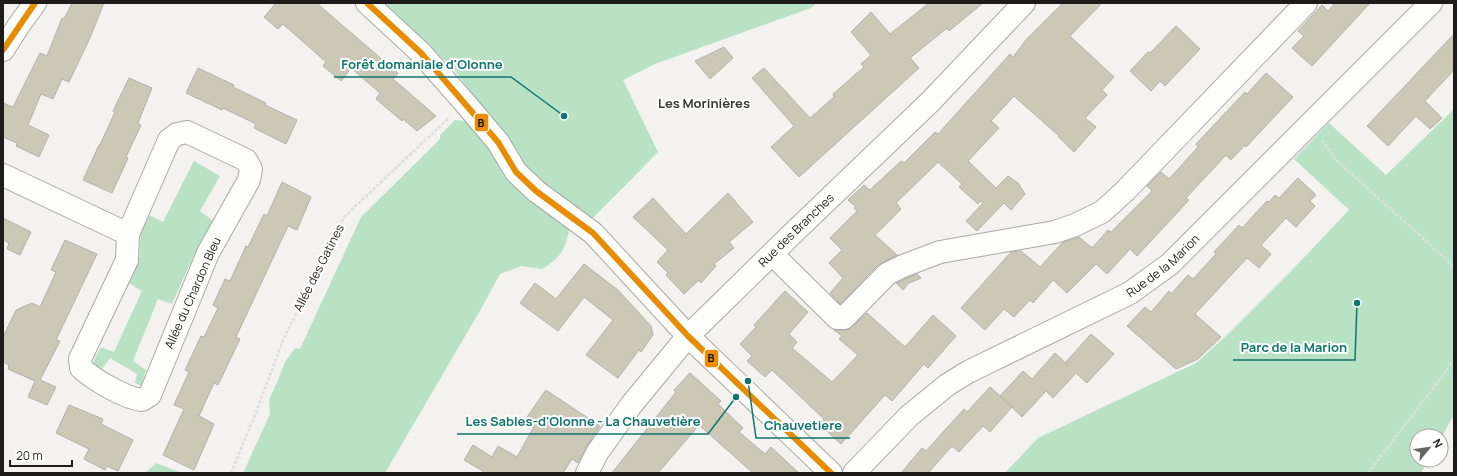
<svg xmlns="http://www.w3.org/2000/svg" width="1457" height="476" font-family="Manrope,sans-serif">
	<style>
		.green { fill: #b8e2c3 }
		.building { fill: #ccc8b6; stroke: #b2b1ae }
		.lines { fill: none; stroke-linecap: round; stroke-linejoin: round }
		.minor-casing { stroke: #a8a8a5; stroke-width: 24 }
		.path { stroke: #dededd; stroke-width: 2.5; stroke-dasharray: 3 2; stroke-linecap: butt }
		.minor { stroke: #fdfdfc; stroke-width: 22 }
		.bus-1-casing { stroke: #fff; stroke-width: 9 }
		.bus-1 { stroke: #e88c03; stroke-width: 6 }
		.labels { text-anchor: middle; stroke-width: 4; stroke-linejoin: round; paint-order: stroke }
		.street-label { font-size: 12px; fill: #1d1c1a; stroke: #fff }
		.neighbourhood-label { font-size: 13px; font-weight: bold; fill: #383833; stroke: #fff }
		.leader { fill: none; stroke: #0f766e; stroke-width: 1.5 }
		.callout-dot { fill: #0f766e; stroke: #fff; stroke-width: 1.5 }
		.callout-label { font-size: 13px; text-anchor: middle; font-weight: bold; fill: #0f766e; stroke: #fff; stroke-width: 4; stroke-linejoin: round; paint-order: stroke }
		.line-badge { stroke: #fff; stroke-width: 1.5 }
		.pale-badge-label { font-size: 11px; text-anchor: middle; font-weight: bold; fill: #111 }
	</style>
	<rect width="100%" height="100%" fill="#f3f2ee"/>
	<!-- green -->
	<g class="green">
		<path d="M384,3H817L811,8L655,64L623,80L658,152L591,220L559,203L522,163L454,69Z"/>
		<path d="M1454,109V415L1441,438V436H1417V460H1428L1421,473H1005L1038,438L1196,363L1226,336L1292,270L1349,210L1294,159L1329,123L1386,175Z"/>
		<path d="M455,120L467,121L559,215L569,231C564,252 560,258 542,269L521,266L500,274L481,309L385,473H243L270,414L269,400L278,380L285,362L295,348L300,349L361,217L440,139V135Z"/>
		<path d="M194,161L220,176L200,211L213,221L198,246L172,304L158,299L133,361L146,370L141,386L135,383L137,374L110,358L101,370L93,365L95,358L101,347L114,352L142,291L129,283L139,262L141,230L147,214L163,222Z"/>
		<path d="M156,463L182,473H145Z"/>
	</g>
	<!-- building -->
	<g class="building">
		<path d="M72,3H104L89,40L69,82L62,79L53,99L41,94L28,125L49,135L39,157L16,146L17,143L3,137V103L13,107L40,53L47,56L62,18L64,19Z"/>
		<path d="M276,3H317L328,13L398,73L393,79L436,116L417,131L403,119L402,121L376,99L380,93L351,68L341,81L323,66L326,62L283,24L278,29L264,17Z"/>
		<path d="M929,3H983L949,31L947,28L910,58L919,68L799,177L771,147L794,126L752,78L764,68L810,118L834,97L833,94L864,67L861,64L871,55L851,32L871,12L890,34Z"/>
		<path d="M1063,3H1102L1070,36L1114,77L1102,90L1107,95L1085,118L1096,127L1074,152L1058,136H1059L1014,96L991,121L999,128L968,161L996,188L1008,176L1018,183L1025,194L1011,210L1004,203L977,231L966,221L983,203L981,201L978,204L959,187L962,184L938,162L896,203L901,209L875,235L897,255L878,265L840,304L830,293L843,278L829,263L842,250L830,238L857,211L854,208L856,207L848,200L864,185L870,190L901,161L904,163L935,132L938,134L1010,54L1013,57L1026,40Z"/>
		<path d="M1335,3H1370L1312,66L1292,48L1304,36L1298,31L1322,5L1328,11Z"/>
		<path d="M1176,26L1200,49L1165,86L1160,81L1151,91L1130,71L1148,52L1150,53Z"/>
		<path d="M1454,34V70L1425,101L1442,118L1430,129L1416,116L1388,146L1367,126Z"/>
		<path d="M724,47L733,58L710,79L695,61Z"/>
		<path d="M198,68L234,85L233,87L266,103L265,105L297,120L286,144L254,128L256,124L223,108L222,110L186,93Z"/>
		<path d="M1266,73L1293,97L1246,147L1245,145L1231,160L1226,155L1186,198L1189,200L1137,256L1130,249L1107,274L1096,264L1067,293L1053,280L1033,303L1030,300L1014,317L1004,309L985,330L961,308L1011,252L1021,251L1040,267L1063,242L1079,237L1092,248L1108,230L1111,232L1152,191L1147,186L1161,172L1169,179L1198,147L1196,144L1245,92L1247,94Z"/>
		<path d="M129,78L152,88L138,123L141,125L126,157L128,158L112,193L83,180L99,145H100L115,112L113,111Z"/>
		<path d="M1298,178L1316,195L1310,201L1315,206L1296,227L1286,218L1261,245L1271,254L1259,268L1247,258L1195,314L1221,337L1198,359L1176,369L1127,326L1145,307L1151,312L1169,291L1171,294L1188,275L1193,279L1216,254L1214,252L1239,225L1242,228L1267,201L1269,202L1275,195L1279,198Z"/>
		<path d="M282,182L311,197L297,230L288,226L236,337L240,339L218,385L214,383L199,416L214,424L194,470L163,455L184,409L174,405L189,372L185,370L201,336L204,337L218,308L213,305L225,279L230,281L246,246L248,247L264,214L267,216Z"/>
		<path d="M728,193L753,222L729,242L734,248L714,264L716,266L701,283L699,280L684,294L666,275L668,273L657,262L668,250L633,217L653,198L686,234Z"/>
		<path d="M3,218L31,232L20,255L7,249L9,243L3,240Z"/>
		<path d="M65,240L97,254L56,340L60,341L40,380L56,387L47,405L28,397L35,381L8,369L9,365L3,362V337L16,310L32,303L40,307L56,272L51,270Z"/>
		<path d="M584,264L618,290L651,326L653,335L641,352L639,350L618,378L586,355L613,320L584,297L558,331L520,303L535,283L556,299Z"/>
		<path d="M917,274L921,278L909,283L903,290L896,283Z"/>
		<path d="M785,291L808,312L789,334L797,342L792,348L832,382L858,355L839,339L842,336L834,330H844L849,329L867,313L905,347L933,315L956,336L928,368L924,364L892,401L885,395L841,444L819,424L824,419L772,370L765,377L747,361L752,356L740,344L756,327L754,325Z"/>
		<path d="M1091,334L1114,354L1087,383L1076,373L1053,398L1046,391L1022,417L1000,396L1023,371L1032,379L1055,353L1069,366L1065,363Z"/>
		<path d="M690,373L721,401L718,404L743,428L739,432L765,454L771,447L799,473H753L699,425L658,473H612L676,392L674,390Z"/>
		<path d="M990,387L1012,407L990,432L983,426L959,452L952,446L928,473H901L922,448L926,451L964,409L967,412Z"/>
		<path d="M546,390L600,426L587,446L578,463L572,459L563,473H483V471L464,460L473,445L492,457L498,446L517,457L536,423L527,417Z"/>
		<path d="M69,405L103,419L101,424L133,440L118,471L107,466L105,470L84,459L89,449L56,433Z"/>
	</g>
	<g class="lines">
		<!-- minor casing -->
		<g class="minor-casing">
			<g id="minor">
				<path d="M367,3L421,53L465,103L498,142L516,172L536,191L593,233L688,336L831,473"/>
				<path d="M3,50L19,25L35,3"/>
				<path d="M187,132L246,160L251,169L249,180L208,253L150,395L142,400C125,398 94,380 81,368L80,359L127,260L128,234L169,140L177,134Z"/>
				<path d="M3,175L128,234"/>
				<path d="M772,254L837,318H844L887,274L903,266L940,252L1055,232L1075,225L1102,212L1125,191L1306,3"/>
				<path id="s1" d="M587,473L597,453L632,404L688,336L790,236L930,102L1024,3"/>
				<path id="s2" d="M854,473L909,416L947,385L968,372L1130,293L1170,264L1431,3"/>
			</g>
		</g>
		<!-- path -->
		<g class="path">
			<path d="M1322,140L1336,160L1444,257L1454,268"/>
			<path d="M231,473L254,417L284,338L344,217L450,117"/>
			<path d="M1368,473L1444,374L1454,359"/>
		</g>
		<!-- minor -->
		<use href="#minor" class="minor"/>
		<!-- bus-1 casing -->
		<g class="bus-1-casing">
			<g id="bus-1">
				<path d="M367,3L421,53L498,142L516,172L536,191L593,233L688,336L831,473"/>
				<path d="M3,50L35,3"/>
			</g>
		</g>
		<!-- bus-1 -->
		<use href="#bus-1" class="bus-1"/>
	</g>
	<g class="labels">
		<!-- street labels -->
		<g class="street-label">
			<text dy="4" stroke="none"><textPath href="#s1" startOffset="322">Rue des Branches</textPath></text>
			<text dy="4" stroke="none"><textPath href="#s2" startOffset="376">Rue de la Marion</textPath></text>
			<text transform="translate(319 268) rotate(-63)" y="4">Allée des Gatines</text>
			<text transform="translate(193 293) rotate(-66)" y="4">Allée du Chardon Bleu</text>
		</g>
		<!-- neighbourhood labels -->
		<g class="neighbourhood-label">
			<text x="704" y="108">Les Morinières</text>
		</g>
	</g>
	<!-- callouts -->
	<path class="leader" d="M564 116L511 77H334M1357 303L1355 360H1233M736 397L708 434H457M748 381L756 438H850"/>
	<g class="callout-dot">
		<circle cx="564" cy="116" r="4"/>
		<circle cx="1357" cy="303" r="4"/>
		<circle cx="736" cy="397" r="4"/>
		<circle cx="748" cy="381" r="4"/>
	</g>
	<g class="callout-label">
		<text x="422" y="69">Forêt domaniale d'Olonne</text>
		<text x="1294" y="352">Parc de la Marion</text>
		<text x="583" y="426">Les Sables-d'Olonne - La Chauvetière</text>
		<text x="803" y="430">Chauvetiere</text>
	</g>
	<g class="line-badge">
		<rect x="474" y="113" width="15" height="19" rx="4" fill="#e88c03"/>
		<rect x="704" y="349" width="15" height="19" rx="4" fill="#e88c03"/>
	</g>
	<g class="pale-badge-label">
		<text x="481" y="127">B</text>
		<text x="711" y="362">B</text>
	</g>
	<!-- border -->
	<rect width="1457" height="476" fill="none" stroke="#1d1c1a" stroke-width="8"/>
	<!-- north arrow -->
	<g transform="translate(1429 448) rotate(61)"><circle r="19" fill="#ffffff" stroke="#a5a4a3"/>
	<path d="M0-3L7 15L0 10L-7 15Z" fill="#686764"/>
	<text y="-6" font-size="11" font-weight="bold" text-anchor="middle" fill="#1d1c1a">N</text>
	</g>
	<!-- scale -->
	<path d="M10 460v6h62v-6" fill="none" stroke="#1d1c1a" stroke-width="2"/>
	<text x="16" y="460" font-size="12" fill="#1d1c1a" stroke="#ffffff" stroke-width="3" paint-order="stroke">20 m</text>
</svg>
